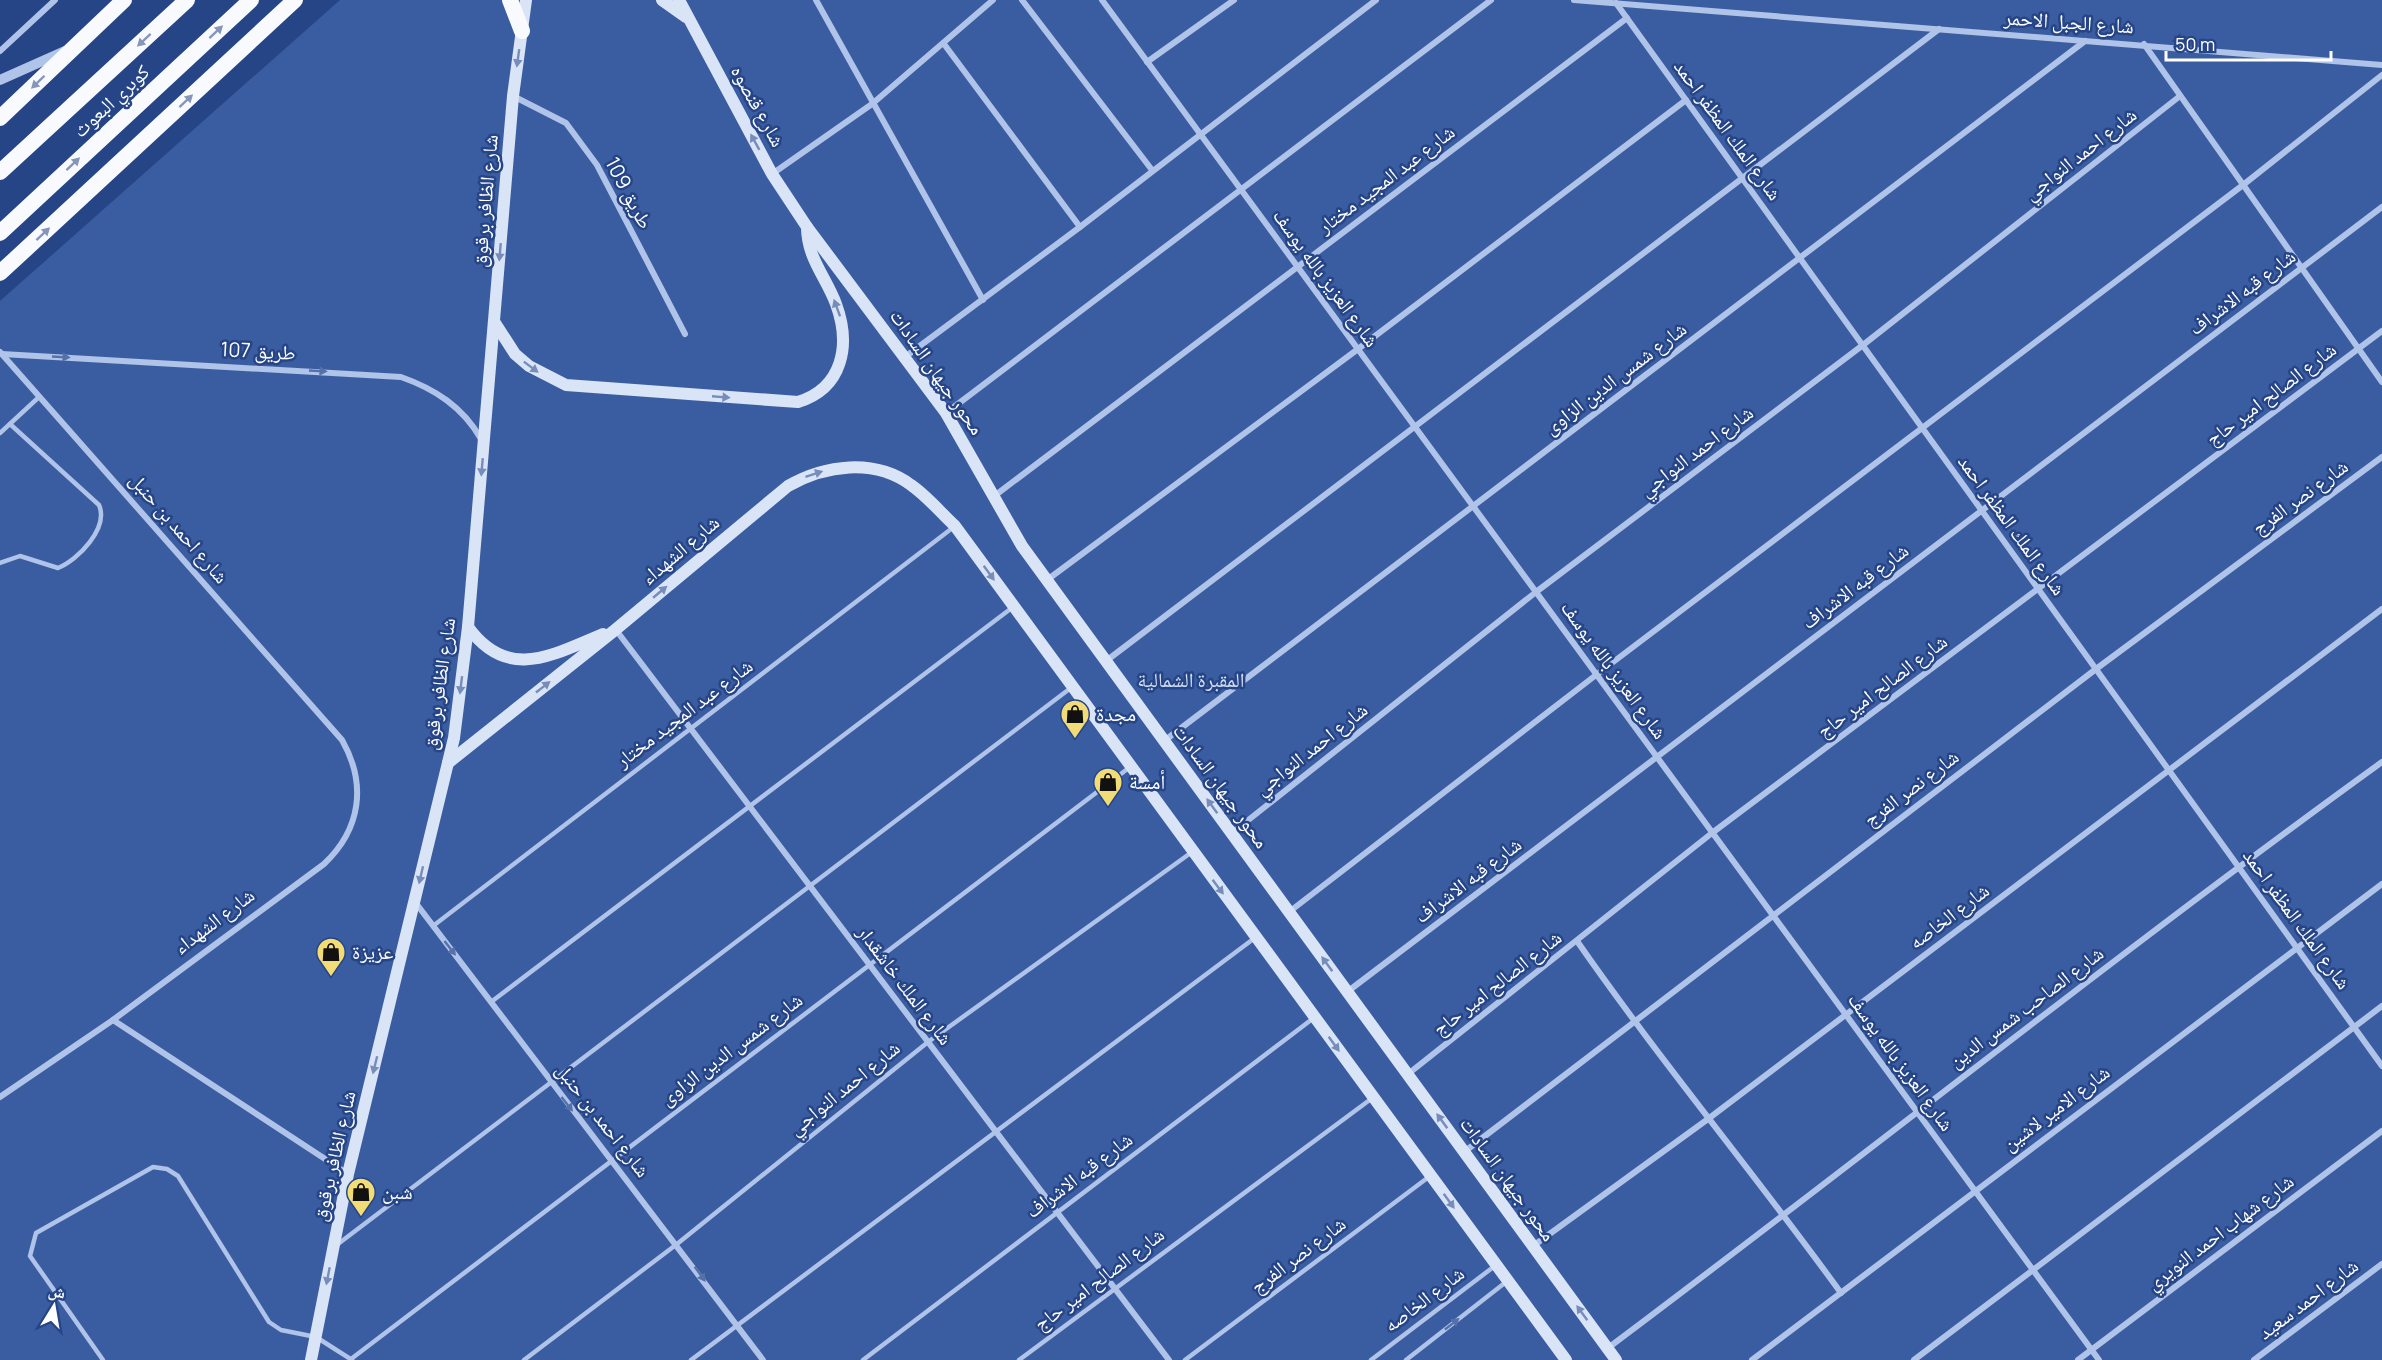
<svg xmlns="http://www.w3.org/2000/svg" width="2382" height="1360" font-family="Manrope,'Noto Naskh Arabic',sans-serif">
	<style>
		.green { fill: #3a5da2 }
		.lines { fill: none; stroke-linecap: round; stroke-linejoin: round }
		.service { stroke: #b0c3e8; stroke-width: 4.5 }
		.minor { stroke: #b0c3e8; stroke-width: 6 }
		.tertiary { stroke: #b0c3e8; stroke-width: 10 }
		.secondary { stroke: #dae4f7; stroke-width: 12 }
		.trunk { stroke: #f9fafe; stroke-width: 16 }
		.oneway { fill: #8596bc }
		.oneway2 { fill: #778db9 }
		.oneway3 { fill: #5671a8 }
		.labels { text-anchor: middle; stroke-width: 5; stroke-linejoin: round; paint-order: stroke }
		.street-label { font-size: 20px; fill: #fff; stroke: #264586 }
		.park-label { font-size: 20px; fill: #d4e0f6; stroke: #264586 }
		.poi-label { font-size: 20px; fill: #fff; stroke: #264586; text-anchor: start }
	</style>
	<rect width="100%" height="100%" fill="#264586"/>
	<!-- green -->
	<path class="green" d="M340,0H2382V1360H0V301Z"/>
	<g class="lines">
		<!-- service -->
		<g class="service">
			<path d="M0,433L39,397"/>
			<path d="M0,563L20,556L58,568C78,560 109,528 99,505L10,424"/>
			<path d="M433,926L955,526"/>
			<path d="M491,1002L1013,607"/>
			<path d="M338,1244L1072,687"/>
			<path d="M351,1359L1130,767"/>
			<path d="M103,1360L30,1256L36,1233L153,1167L167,1169L178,1176L269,1322L281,1330L316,1337L352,1360"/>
			<path d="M524,1360L677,1244L928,1042L1192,852"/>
			<path d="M691,1360L1256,937"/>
			<path d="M863,1360L1315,1017"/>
			<path d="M1019,1360L1371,1099"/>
			<path d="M1185,1360L1430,1176"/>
			<path d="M1371,1360L1496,1265"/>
			<path d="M1406,1360L1506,1282"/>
		</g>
		<!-- minor -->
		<g class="minor">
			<path d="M816,0L983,300"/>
			<path d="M1022,0L1152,170"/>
			<path d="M1102,0L2099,1360"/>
			<path d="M1574,0L2382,65"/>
			<path d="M1616,3L2382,1066"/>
			<path d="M944,44L1080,227"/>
			<path d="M2144,44L2382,382"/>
			<path d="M0,51L55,0"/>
			<path d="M1147,62L1234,0"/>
			<path d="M513,96L566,123L597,165L685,334"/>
			<path d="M772,174L872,104L993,0"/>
			<path d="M0,352L342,740C367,784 361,829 324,864L113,1020L0,1097"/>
			<path d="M2,354L401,377C435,389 463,407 481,439"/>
			<path d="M905,357L1080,227L1376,0"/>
			<path d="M946,413L1491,0"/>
			<path d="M993,497L1627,18"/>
			<path d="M1047,580L1358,349L1686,100"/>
			<path d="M616,630L1169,1360"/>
			<path d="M1106,661L1939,29"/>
			<path d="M1164,741L2085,41"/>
			<path d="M1232,833L1536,592L1863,345L2180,96"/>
			<path d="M415,902L763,1360"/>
			<path d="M1289,912L1596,675L2243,185L2382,75"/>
			<path d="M1577,941C1661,1062 1755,1174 1841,1293"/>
			<path d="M1347,992L2382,207"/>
			<path d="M113,1020L348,1174"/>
			<path d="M1408,1074L1712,833L2382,331"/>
			<path d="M1464,1152L2096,669L2382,457"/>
			<path d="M1533,1246L1708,1119L2382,609"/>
			<path d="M1608,1348C1867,1154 2119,952 2382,762"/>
			<path d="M1752,1360L2382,884"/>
			<path d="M1914,1360L2382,1006"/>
			<path d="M2078,1360L2382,1131"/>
			<path d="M2254,1360L2382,1264"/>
		</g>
		<!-- tertiary -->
		<path class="tertiary" d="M0,80L65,51"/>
		<!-- secondary -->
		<g class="secondary">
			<path d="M662,0L686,17"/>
			<path d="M679,0L772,174L807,227L946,413L1022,546L1616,1360"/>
			<path d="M495,323L515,354L529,366L566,385L798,402C843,388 851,345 836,304C826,277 807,258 807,227"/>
			<path d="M468,627C508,682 552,655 603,634"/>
			<path d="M448,763L615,630L788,486C825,465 874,458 911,485C927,496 941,513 955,526L1566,1360"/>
			<path d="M311,1360L348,1174L454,738L468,627L513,96L526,0"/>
		</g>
		<!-- trunk -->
		<g class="trunk">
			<path d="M510,0L522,31"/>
			<path d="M0,118L124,0"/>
			<path d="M0,172L187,0"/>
			<path d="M0,233L251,0"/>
			<path d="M0,273L295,0"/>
		</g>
	</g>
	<!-- one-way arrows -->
	<defs><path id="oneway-solid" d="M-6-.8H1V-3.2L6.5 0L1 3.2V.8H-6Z" transform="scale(1.5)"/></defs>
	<g class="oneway">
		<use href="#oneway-solid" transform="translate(216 32) rotate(-43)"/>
		<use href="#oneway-solid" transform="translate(144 40) rotate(137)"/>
		<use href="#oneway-solid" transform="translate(38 82) rotate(136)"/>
		<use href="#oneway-solid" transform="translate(186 101) rotate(-43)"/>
		<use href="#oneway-solid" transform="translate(73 164) rotate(-43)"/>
		<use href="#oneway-solid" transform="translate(43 234) rotate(-43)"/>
	</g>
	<g class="oneway2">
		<use href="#oneway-solid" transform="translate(518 58) rotate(98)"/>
		<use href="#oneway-solid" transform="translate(755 142) rotate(-119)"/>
		<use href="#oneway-solid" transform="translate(500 252) rotate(95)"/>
		<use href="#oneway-solid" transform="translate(837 308) rotate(-110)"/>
		<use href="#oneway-solid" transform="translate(531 367) rotate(37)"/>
		<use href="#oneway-solid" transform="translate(721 397) rotate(5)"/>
		<use href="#oneway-solid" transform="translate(482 467) rotate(95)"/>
		<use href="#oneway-solid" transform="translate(814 474) rotate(-18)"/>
		<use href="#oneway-solid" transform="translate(989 573) rotate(54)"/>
		<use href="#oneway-solid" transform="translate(660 592) rotate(-40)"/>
		<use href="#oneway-solid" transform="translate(461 685) rotate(97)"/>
		<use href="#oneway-solid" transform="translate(543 687) rotate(-38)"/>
		<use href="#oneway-solid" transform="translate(1212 806) rotate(-126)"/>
		<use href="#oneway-solid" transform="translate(421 875) rotate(103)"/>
		<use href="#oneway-solid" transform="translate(1218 887) rotate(53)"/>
		<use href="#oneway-solid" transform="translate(1327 964) rotate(-126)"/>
		<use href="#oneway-solid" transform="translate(1334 1044) rotate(54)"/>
		<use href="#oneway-solid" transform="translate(375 1065) rotate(104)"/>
		<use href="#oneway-solid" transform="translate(1442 1121) rotate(-126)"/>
		<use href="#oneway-solid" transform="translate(1449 1201) rotate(54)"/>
		<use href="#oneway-solid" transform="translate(328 1276) rotate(101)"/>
		<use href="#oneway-solid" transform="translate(1582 1313) rotate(-126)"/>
	</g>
	<g class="oneway3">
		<use href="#oneway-solid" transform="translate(61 357) rotate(3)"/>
		<use href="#oneway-solid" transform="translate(318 371) rotate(3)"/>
		<use href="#oneway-solid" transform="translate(450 948) rotate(52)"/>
		<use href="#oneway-solid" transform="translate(567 1104) rotate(52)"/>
		<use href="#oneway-solid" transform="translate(700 1274) rotate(54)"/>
		<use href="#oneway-solid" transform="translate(1452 1324) rotate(-38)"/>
	</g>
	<!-- icons -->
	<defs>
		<g id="shop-pin" transform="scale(1.5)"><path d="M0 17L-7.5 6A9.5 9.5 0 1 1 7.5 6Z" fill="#f2dc75" stroke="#264586"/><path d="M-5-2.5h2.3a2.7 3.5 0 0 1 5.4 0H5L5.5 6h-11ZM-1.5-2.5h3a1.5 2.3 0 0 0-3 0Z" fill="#111"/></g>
	</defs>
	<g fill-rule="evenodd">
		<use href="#shop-pin" x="1075" y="714"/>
		<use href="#shop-pin" x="1108" y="782"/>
		<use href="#shop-pin" x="331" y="952"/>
		<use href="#shop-pin" x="361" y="1192"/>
	</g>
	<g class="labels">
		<!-- street labels -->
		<g class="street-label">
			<text transform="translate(2069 22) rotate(4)" y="7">شارع الجبل الاحمر</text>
			<text transform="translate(111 101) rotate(-43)" y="7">كوبري البعوث</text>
			<text transform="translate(758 106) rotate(61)" y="7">شارع قنصوه</text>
			<text transform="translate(1728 130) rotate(54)" y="7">شارع الملك المظفر احمد</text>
			<text transform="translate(2080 154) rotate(-38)" y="7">شارع احمد النواجي</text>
			<text transform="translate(1386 179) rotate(-37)" y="7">شارع عبد المجيد مختار</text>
			<text transform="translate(629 193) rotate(62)" y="7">طريق 109</text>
			<text transform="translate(485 201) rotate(-85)" y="7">شارع الظافر برقوق</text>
			<text transform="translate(1326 278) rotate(54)" y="7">شارع العزيز بالله يوسف</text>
			<text transform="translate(2242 292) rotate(-37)" y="7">شارع قبه الاشراف</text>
			<text transform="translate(258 351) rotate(3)" y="7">طريق 107</text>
			<text transform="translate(937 372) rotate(55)" y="7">محور جيهان السادات</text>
			<text transform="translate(1615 378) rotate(-37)" y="7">شارع شمس الدين الزاوى</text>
			<text transform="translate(2271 394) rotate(-37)" y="7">شارع الصالح امير حاج</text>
			<text transform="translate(1696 451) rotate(-37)" y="7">شارع احمد النواجي</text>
			<text transform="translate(2300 497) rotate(-36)" y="7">شارع نصر الفرج</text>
			<text transform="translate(2012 525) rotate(54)" y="7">شارع الملك المظفر احمد</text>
			<text transform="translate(179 528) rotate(49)" y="7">شارع احمد بن حنبل</text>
			<text transform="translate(680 550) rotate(-40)" y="7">شارع الشهداء</text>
			<text transform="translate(1855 586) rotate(-37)" y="7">شارع قبه الاشراف</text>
			<text transform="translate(1614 670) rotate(54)" y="7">شارع العزيز بالله يوسف</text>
			<text transform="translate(439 684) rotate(-82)" y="7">شارع الظافر برقوق</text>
			<text transform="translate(1882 686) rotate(-37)" y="7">شارع الصالح امير حاج</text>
			<text transform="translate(684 713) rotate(-37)" y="7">شارع عبد المجيد مختار</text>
			<text transform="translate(1311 749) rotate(-38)" y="7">شارع احمد النواجي</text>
			<text transform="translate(1221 786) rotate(54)" y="7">محور جيهان السادات</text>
			<text transform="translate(1911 788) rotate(-37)" y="7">شارع نصر الفرج</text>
			<text transform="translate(1468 880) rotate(-37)" y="7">شارع قبه الاشراف</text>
			<text transform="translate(1949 916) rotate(-37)" y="7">شارع الخاصه</text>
			<text transform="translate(2297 919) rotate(54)" y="7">شارع الملك المظفر احمد</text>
			<text transform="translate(214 921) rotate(-37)" y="7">شارع الشهداء</text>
			<text transform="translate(1497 983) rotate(-38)" y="7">شارع الصالح امير حاج</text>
			<text transform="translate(905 985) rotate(53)" y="7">شارع الملك خاشقدار</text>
			<text transform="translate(2026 1007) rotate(-37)" y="7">شارع الصاحب شمس الدين</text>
			<text transform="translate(731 1049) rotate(-37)" y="7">شارع شمس الدين الزاوى</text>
			<text transform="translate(1901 1062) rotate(54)" y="7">شارع العزيز بالله يوسف</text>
			<text transform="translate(844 1088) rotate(-39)" y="7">شارع احمد النواجي</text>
			<text transform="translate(2056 1108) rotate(-37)" y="7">شارع الامير لاشين</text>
			<text transform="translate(603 1120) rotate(52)" y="7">شارع احمد بن حنبل</text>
			<text transform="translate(334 1156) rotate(-77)" y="7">شارع الظافر برقوق</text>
			<text transform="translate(1079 1175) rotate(-37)" y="7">شارع قبه الاشراف</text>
			<text transform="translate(1508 1179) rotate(54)" y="7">محور جيهان السادات</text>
			<text transform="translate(2220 1232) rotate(-37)" y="7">شارع شهاب احمد النويري</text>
			<text transform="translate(1298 1255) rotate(-37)" y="7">شارع نصر الفرج</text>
			<text transform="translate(1099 1279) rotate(-37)" y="7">شارع الصالح امير حاج</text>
			<text transform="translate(1424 1299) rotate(-37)" y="7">شارع الخاصه</text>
			<text transform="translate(2308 1299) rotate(-37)" y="7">شارع احمد سعيد</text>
		</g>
		<!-- park labels -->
		<g class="park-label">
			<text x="1191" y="687">المقبرة الشمالية</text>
		</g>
		<!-- poi labels -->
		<g class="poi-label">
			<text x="1096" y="721">مجدة</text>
			<text x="1129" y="789">أمسة</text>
			<text x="352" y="959">عزيزة</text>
			<text x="382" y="1199">شبن</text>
		</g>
	</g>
	<!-- north arrow -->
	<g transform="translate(54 1306) rotate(11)" stroke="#264586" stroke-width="4.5" paint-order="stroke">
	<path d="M0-4.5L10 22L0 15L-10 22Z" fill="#ffffff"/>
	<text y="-9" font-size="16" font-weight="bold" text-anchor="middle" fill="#ffffff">ش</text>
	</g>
	<!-- scale -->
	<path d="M2166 51v9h165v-9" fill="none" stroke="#ffffff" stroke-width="3"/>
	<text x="2175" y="51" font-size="18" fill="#ffffff" stroke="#264586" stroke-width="4.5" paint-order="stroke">50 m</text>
</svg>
